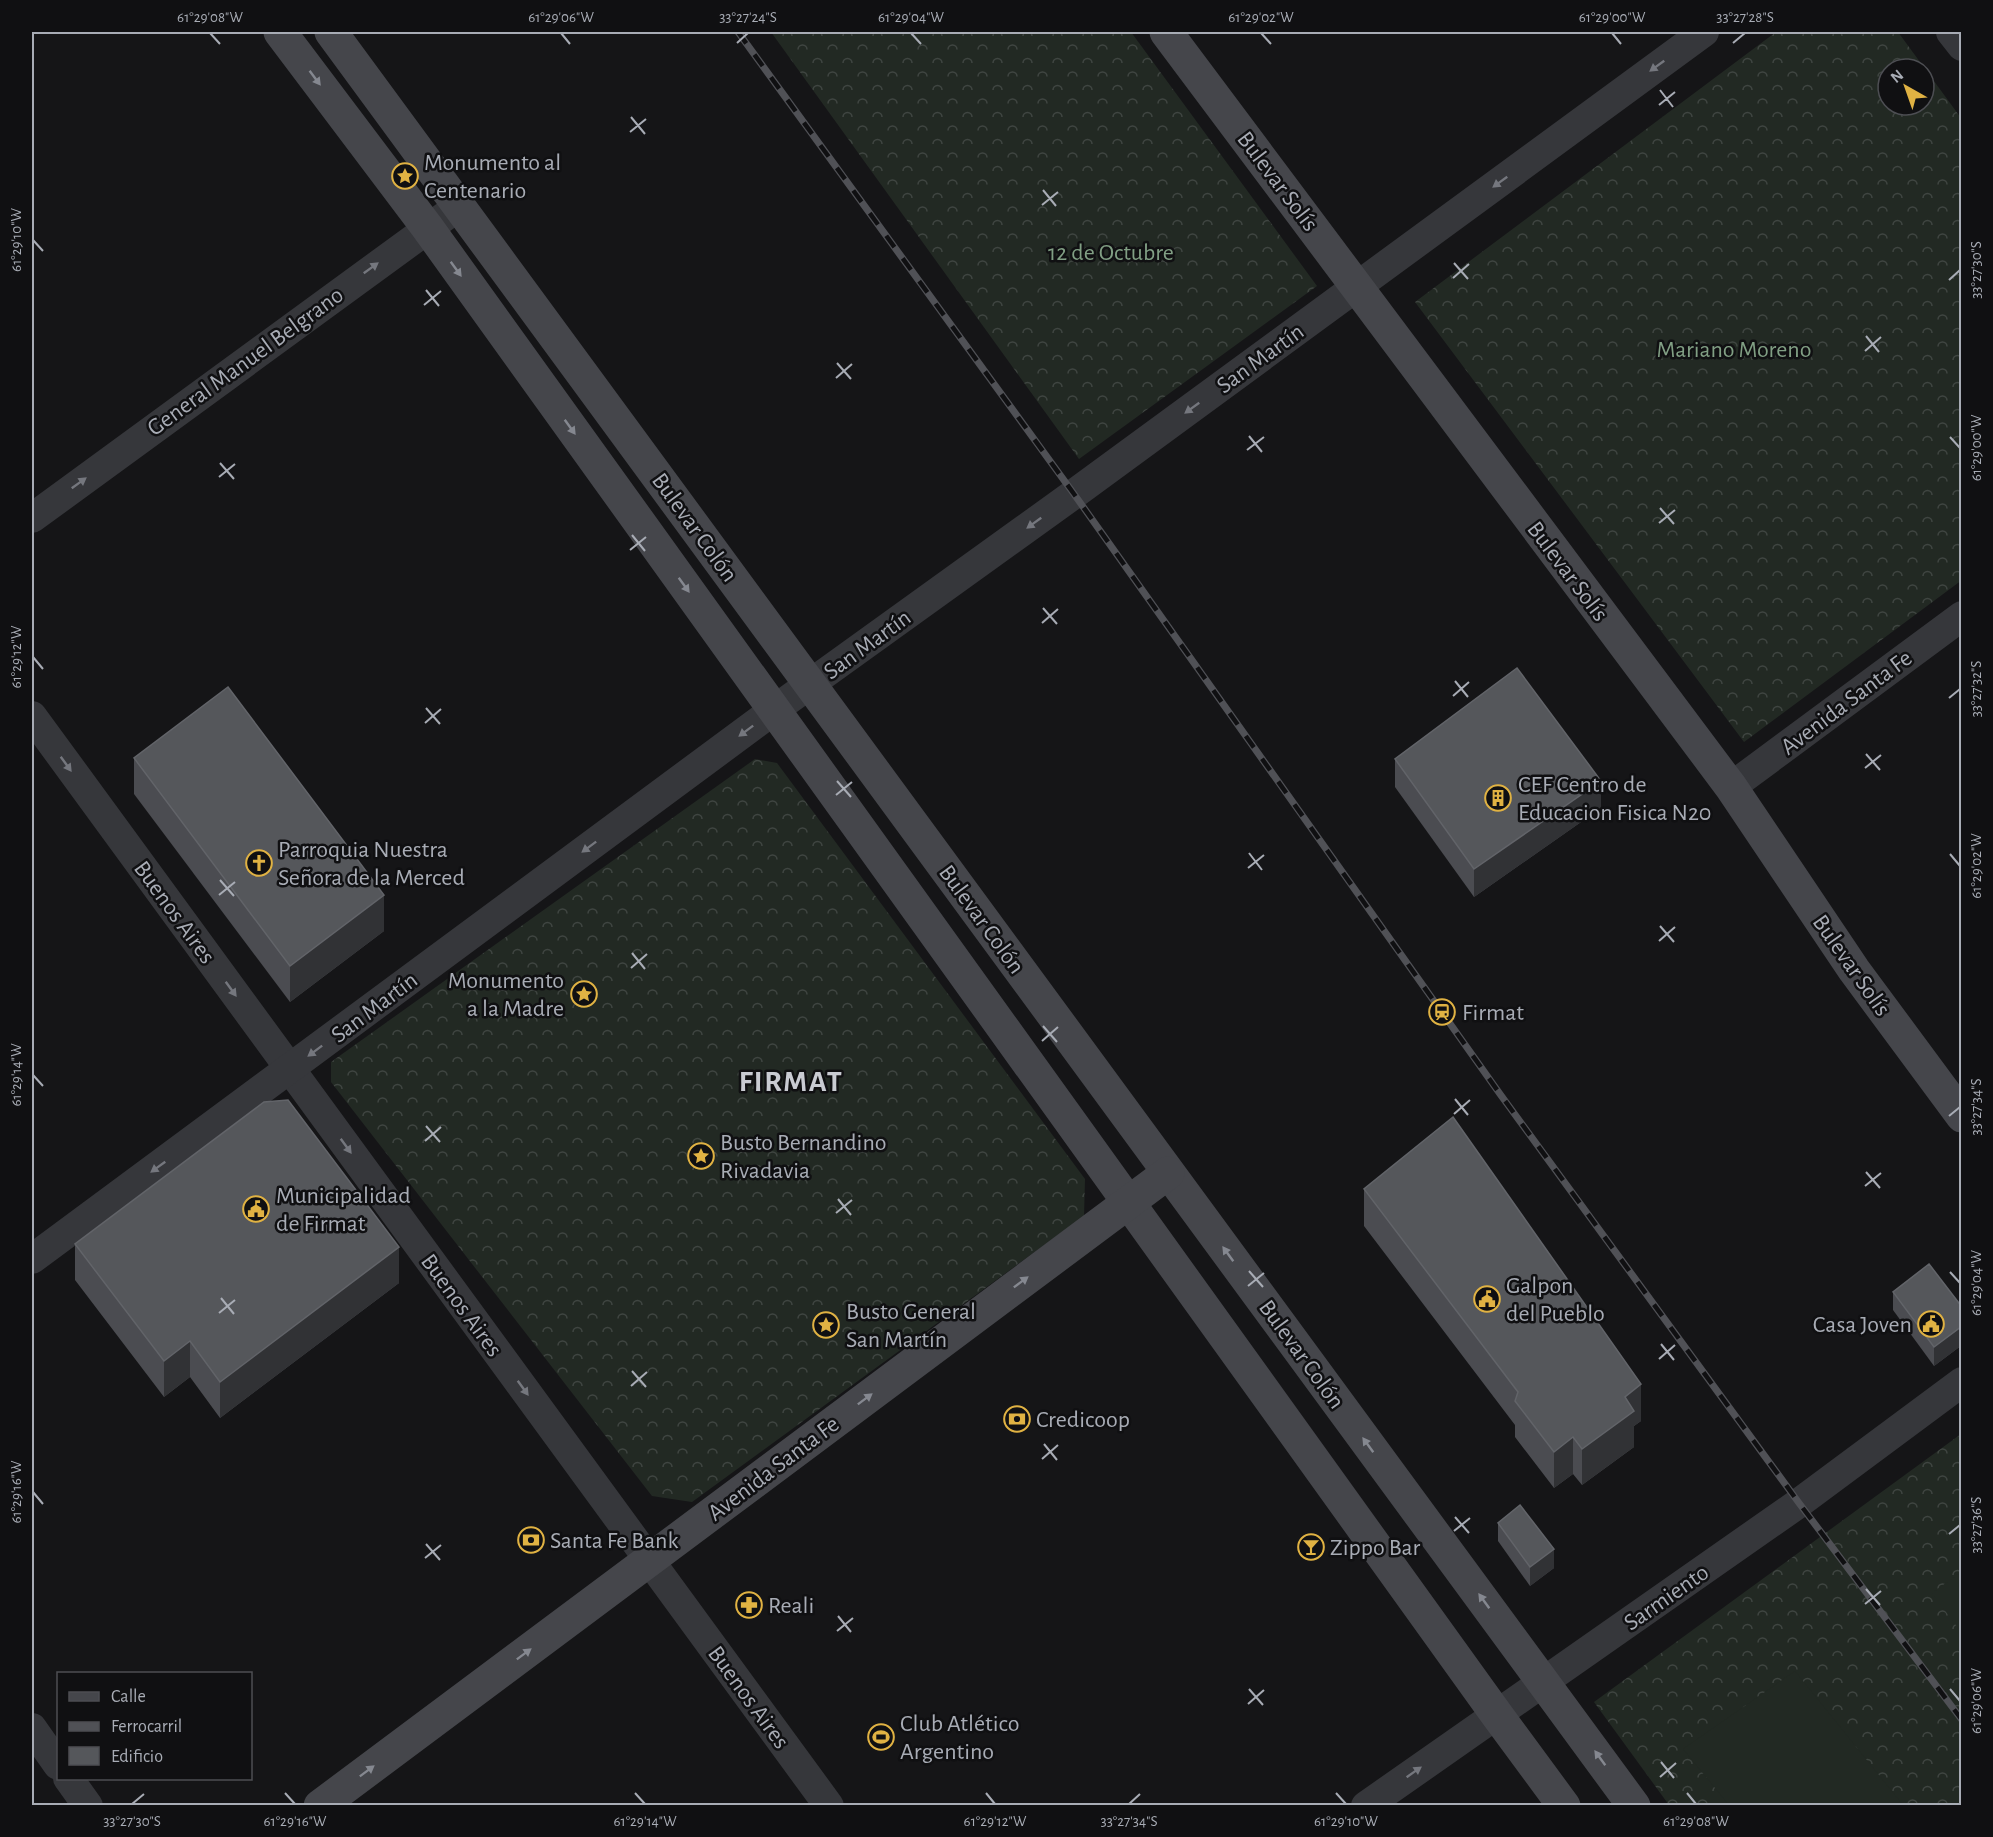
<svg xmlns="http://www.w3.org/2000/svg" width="1993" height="1837" font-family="'Alegreya Sans',sans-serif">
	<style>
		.forest { fill: url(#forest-crowns); fill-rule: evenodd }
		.garden { fill: #222923 }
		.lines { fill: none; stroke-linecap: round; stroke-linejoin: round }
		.street { stroke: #36373b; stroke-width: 30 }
		.secondary { stroke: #45464b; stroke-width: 33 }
		.rail-casing { stroke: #505156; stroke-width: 7 }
		.rail { stroke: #101012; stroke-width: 4.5; stroke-dasharray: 14; stroke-linecap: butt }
		.wall { fill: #4b4c51 }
		.shaded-wall { fill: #313235 }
		.building { fill: #55575b; stroke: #626469; stroke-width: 1.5 }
		.oneway { fill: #75777e }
		.oneway2 { fill: #858890 }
		.ticks { fill: none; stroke: #a8acb5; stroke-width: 2 }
		.labels { text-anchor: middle; stroke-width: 5; stroke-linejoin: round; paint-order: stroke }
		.poi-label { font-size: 24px; fill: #a8acb5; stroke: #101012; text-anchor: start }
		.street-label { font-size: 24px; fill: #a8acb5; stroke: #101012 }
		.park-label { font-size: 24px; fill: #819f84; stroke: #101012 }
		.district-label { font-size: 30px; font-weight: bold; letter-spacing: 1.5px; fill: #c9cbd2; stroke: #101012 }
		.neatline { fill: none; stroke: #a8acb5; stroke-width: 2 }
		.ticks-label { font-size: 15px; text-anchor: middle; fill: #a8acb5 }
	</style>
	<defs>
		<pattern id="forest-crowns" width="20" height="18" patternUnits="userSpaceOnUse" patternTransform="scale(1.5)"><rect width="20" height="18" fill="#222923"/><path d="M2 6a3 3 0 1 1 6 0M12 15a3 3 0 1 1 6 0" fill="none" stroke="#3f4541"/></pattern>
	</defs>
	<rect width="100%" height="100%" fill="#151517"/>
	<!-- forest -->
	<g class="forest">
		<path d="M771,32H1131L1317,286L1079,459Z"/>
		<path d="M1776,32H1898L1961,118L1962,580L1744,742L1415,302ZM1888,69H1924V105H1888Z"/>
		<path d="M755,759L777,763L1085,1179L1084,1216L692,1502L652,1496L331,1082V1062Z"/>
		<path d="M1961,1434V1805H1669L1594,1702Z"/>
	</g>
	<!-- garden -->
	<g class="garden">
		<path d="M1961,1572V1632L1932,1593Z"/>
		<path d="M1795,1671L1903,1805H1729L1683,1749Z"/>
	</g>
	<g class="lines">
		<!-- street -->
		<g class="street">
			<path d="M1951,32L1962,46"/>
			<path d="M32,518L459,206"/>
			<path d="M32,716L829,1806"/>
			<path d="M1731,787L1962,616"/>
			<path d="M32,1259L774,710L1074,494L1704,32"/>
			<path d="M32,1728L58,1765"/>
			<path d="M68,1778L88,1806"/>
			<path d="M1366,1806L1799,1503L1962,1382"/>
		</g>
		<!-- secondary -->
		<g class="secondary">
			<path d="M280,32L427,227L1497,1715L1564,1806"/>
			<path d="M331,32L1634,1806"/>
			<path d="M1166,32L1731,787L1854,970L1962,1116"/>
			<path d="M320,1806L1168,1173"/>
		</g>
		<!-- rail casing -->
		<g class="rail-casing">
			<path id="rail" d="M738,32L1074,494L1500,1094L1799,1503L1962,1720"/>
		</g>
		<!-- rail -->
		<use href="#rail" class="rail"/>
	</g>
	<!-- wall -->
	<g class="wall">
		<path d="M134,758L384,931L290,1002L134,794Z"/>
		<path d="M1395,759L1601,808L1474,897L1395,787Z"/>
		<path d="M1364,1189L1641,1421L1634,1426V1447L1582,1485L1573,1474L1554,1488L1515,1437V1425L1364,1226Z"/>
		<path d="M75,1244L399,1283L220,1418L190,1377L164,1397L75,1280Z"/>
		<path d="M1893,1292L1962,1307V1345L1934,1366L1893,1310Z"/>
		<path d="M1498,1523L1554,1568L1530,1586L1498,1541Z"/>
	</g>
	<!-- shaded-wall -->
	<g class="shaded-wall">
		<path d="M1601,781V808L1474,897V869Z"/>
		<path d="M384,895V931L290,1002V966Z"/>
		<path d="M399,1247V1283L220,1418V1382Z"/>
		<path d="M1962,1326V1345L1934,1366V1347Z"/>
		<path d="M190,1341V1377L164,1397V1361Z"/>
		<path d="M1641,1384V1421L1634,1426V1447L1582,1485V1449L1625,1397Z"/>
		<path d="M1573,1437V1474L1554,1488V1452Z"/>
		<path d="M1554,1549V1568L1530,1586V1567Z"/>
	</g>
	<!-- building -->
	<g class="building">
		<path d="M1517,668L1601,781L1474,869L1395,759Z"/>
		<path d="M228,687L384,895L290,966L134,758Z"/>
		<path d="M288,1100L399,1247L220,1382L190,1341L164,1361L75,1244L264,1102Z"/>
		<path d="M1453,1117L1641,1384L1625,1397L1634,1411L1582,1449L1573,1437L1554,1452L1515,1401L1518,1392L1364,1189Z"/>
		<path d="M1929,1264L1962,1307V1326L1934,1347L1893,1292Z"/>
		<path d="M1520,1505L1554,1549L1530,1567L1498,1523Z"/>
	</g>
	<!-- one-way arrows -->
	<defs><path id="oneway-solid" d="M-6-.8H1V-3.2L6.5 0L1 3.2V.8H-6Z" transform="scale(1.5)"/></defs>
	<g class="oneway">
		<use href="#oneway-solid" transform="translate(1657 66) rotate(144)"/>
		<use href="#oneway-solid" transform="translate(1500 182) rotate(144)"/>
		<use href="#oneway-solid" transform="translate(371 268) rotate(-36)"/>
		<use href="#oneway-solid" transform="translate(1192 408) rotate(144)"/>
		<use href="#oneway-solid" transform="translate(79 483) rotate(-36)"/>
		<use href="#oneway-solid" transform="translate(1034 523) rotate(144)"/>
		<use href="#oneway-solid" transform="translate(746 731) rotate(143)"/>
		<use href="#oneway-solid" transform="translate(66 764) rotate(54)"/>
		<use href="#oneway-solid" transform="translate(589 847) rotate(143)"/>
		<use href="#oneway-solid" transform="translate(231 989) rotate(54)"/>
		<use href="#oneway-solid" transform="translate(315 1051) rotate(143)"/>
		<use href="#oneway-solid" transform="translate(346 1146) rotate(54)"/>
		<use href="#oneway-solid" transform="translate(158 1167) rotate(144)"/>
		<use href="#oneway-solid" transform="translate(523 1388) rotate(54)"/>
		<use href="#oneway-solid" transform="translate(1414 1772) rotate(-35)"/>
	</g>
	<g class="oneway2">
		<use href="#oneway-solid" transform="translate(315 78) rotate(53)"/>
		<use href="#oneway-solid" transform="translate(456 269) rotate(54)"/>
		<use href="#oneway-solid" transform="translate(570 427) rotate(54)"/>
		<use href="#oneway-solid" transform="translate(684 585) rotate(54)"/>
		<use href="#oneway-solid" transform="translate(1228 1254) rotate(-126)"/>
		<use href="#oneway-solid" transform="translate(1021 1282) rotate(-37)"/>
		<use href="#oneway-solid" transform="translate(865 1399) rotate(-37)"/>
		<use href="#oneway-solid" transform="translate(1368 1445) rotate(-126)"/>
		<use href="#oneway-solid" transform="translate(1484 1601) rotate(-126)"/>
		<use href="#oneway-solid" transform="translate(524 1654) rotate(-37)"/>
		<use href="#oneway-solid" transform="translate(1600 1758) rotate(-126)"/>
		<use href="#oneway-solid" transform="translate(367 1771) rotate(-37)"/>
	</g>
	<!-- ticks -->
	<path class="ticks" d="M210,33L220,44M561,33L570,44M911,33L921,44M1261,33L1271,44M1612,33L1621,44M737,43L748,33M1733,43L1745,33M1660,90L1673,107M1659,105L1675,92M631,117L645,134M630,132L646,119M1043,190L1056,206M1042,205L1058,192M33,240L43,251M1454,263L1468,279M1453,278L1469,264M1949,280L1960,270M426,290L439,306M424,305L441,291M1866,336L1879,352M1865,351L1881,337M837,363L851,379M836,378L852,364M1249,436L1262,452M1950,437L1960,448M1247,450L1264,437M220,463L234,479M219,477L235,464M1660,508L1674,524M1659,523L1675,510M632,535L645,551M630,550L646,537M1043,608L1057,624M1042,623L1058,609M33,657L43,669M1455,681L1468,697M1453,696L1469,682M1949,698L1960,689M426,708L440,724M425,723L441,709M1866,754L1880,770M1865,768L1881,755M837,781L851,797M836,795L852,782M1249,853L1262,870M1950,854L1960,866M1248,868L1264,855M220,880L234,896M219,895L235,882M1660,926L1674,942M1659,941L1675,927M632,953L645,969M631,968L647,954M1043,1026L1057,1042M1042,1041L1058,1027M33,1075L43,1086M1455,1099L1468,1115M1454,1114L1470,1100M1949,1116L1960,1107M426,1126L440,1142M425,1141L441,1127M1866,1172L1880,1188M1865,1186L1881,1173M838,1199L851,1215M836,1213L852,1200M1249,1271L1263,1287M1950,1272L1960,1283M1248,1286L1264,1273M221,1298L234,1314M219,1313L235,1300M1661,1344L1674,1360M1659,1359L1675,1345M632,1371L646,1387M631,1386L647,1372M1044,1444L1057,1460M1042,1459L1058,1445M33,1492L43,1504M1455,1517L1469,1533M1454,1531L1470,1518M1949,1534L1960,1525M426,1544L440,1560M425,1558L441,1545M1866,1589L1880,1605M1865,1604L1881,1591M838,1616L851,1632M837,1631L853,1618M1249,1689L1263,1705M1950,1689L1960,1701M1248,1704L1264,1690M1661,1762L1674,1778M1660,1777L1676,1763M285,1793L295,1804M635,1793L645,1804M986,1793L995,1804M1336,1793L1346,1804M1687,1793L1696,1804M132,1804L144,1794M1129,1804L1140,1794"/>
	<!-- icons -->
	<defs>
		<g id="sight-ring" transform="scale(1.35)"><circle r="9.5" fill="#101012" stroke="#e0b243" stroke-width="1.5"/><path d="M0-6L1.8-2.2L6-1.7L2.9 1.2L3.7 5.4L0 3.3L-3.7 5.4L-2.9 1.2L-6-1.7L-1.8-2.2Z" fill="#e0b243"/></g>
		<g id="building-ring" transform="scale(1.35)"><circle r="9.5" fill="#101012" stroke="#e0b243" stroke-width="1.5"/><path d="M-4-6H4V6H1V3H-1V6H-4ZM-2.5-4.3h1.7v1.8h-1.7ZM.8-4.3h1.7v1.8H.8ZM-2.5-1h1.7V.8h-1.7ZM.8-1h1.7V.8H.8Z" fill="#e0b243"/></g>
		<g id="church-ring" transform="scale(1.35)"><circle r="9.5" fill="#101012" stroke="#e0b243" stroke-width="1.5"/><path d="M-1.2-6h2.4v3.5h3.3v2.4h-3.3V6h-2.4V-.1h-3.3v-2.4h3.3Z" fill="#e0b243"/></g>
		<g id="station-ring" transform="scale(1.35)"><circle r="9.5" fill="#101012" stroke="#e0b243" stroke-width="1.5"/><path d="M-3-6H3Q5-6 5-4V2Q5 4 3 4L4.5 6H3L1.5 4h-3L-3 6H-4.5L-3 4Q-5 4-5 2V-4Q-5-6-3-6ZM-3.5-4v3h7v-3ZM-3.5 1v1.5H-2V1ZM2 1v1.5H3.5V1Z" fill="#e0b243"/></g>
		<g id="civic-ring" transform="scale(1.35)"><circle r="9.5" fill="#101012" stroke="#e0b243" stroke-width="1.5"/><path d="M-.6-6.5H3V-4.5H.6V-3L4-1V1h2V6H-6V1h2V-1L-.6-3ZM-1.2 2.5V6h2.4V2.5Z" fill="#e0b243"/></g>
		<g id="bank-ring" transform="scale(1.35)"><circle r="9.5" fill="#101012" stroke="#e0b243" stroke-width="1.5"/><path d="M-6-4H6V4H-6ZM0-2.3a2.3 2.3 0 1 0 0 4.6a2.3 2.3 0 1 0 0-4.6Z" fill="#e0b243"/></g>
		<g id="bar-ring" transform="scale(1.35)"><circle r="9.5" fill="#101012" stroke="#e0b243" stroke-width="1.5"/><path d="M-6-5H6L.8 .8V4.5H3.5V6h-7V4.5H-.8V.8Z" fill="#e0b243"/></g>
		<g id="pharmacy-ring" transform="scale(1.35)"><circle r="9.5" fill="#101012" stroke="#e0b243" stroke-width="1.5"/><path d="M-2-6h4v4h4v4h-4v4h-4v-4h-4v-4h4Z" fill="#e0b243"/></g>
		<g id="stadium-ring" transform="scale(1.35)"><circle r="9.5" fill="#101012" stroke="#e0b243" stroke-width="1.5"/><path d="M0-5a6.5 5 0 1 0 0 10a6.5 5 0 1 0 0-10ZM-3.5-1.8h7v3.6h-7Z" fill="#e0b243"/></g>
	</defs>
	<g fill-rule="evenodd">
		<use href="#sight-ring" x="405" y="176"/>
		<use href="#building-ring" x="1498" y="798"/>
		<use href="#church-ring" x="259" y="863"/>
		<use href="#sight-ring" x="584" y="994"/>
		<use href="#station-ring" x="1442" y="1012"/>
		<use href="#sight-ring" x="701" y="1156"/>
		<use href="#civic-ring" x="256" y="1209"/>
		<use href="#civic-ring" x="1487" y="1299"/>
		<use href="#civic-ring" x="1931" y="1324"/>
		<use href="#sight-ring" x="826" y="1325"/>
		<use href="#bank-ring" x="1017" y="1419"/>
		<use href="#bank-ring" x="531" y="1540"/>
		<use href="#bar-ring" x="1311" y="1547"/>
		<use href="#pharmacy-ring" x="749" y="1605"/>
		<use href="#stadium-ring" x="881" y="1737"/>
	</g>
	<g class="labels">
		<!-- poi labels -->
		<g class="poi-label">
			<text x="424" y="170">Monumento al<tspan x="424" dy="28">Centenario</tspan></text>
			<text x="1518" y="792">CEF Centro de<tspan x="1518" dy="28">Educacion Fisica N20</tspan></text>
			<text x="278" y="857">Parroquia Nuestra<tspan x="278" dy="28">Señora de la Merced</tspan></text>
			<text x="564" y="988" text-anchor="end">Monumento<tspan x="564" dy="28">a la Madre</tspan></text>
			<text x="1462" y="1020">Firmat</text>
			<text x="720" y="1150">Busto Bernandino<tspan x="720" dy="28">Rivadavia</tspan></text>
			<text x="276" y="1203">Municipalidad<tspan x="276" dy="28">de Firmat</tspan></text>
			<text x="1506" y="1293">Galpon<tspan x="1506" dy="28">del Pueblo</tspan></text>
			<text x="846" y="1319">Busto General<tspan x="846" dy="28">San Martín</tspan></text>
			<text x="1912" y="1332" text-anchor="end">Casa Joven</text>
			<text x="1036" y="1427">Credicoop</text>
			<text x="550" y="1548">Santa Fe Bank</text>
			<text x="1330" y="1555">Zippo Bar</text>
			<text x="768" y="1613">Reali</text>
			<text x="900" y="1731">Club Atlético<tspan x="900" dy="28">Argentino</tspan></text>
		</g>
		<!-- street labels -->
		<g class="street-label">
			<text transform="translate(1278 181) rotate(53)" y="8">Bulevar Solís</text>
			<text transform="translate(1260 358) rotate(-36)" y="8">San Martín</text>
			<text transform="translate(245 361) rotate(-36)" y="8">General Manuel Belgrano</text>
			<text transform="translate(695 527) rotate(54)" y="8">Bulevar Colón</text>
			<text transform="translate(1568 571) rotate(53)" y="8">Bulevar Solís</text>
			<text transform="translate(867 644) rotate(-36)" y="8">San Martín</text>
			<text transform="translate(1846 702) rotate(-37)" y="8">Avenida Santa Fe</text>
			<text transform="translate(175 912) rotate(54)" y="8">Buenos Aires</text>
			<text transform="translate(982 919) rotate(54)" y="8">Bulevar Colón</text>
			<text transform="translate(1852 965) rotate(55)" y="8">Bulevar Solís</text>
			<text transform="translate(374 1007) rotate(-37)" y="8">San Martín</text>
			<text transform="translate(462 1305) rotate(54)" y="8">Buenos Aires</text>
			<text transform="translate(1302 1354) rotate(54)" y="8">Bulevar Colón</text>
			<text transform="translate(773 1468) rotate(-37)" y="8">Avenida Santa Fe</text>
			<text transform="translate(1666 1597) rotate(-35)" y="8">Sarmiento</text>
			<text transform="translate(749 1697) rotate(54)" y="8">Buenos Aires</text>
		</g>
		<!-- park labels -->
		<g class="park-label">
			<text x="1111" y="260">12 de Octubre</text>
			<text x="1734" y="357">Mariano Moreno</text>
		</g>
		<!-- district labels -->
		<g class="district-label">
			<text x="791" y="1091">FIRMAT</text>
		</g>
	</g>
	<!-- border -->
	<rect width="1993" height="1837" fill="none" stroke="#101012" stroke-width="66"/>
	<!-- legend -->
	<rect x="57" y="1672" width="195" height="108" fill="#101012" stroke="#4d4e53" stroke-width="1.5"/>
	<rect x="69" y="1692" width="30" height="9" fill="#45464b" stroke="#4d4e53" stroke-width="1.5"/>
	<text x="111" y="1702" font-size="18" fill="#a8acb5">Calle</text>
	<rect x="69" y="1722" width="30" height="9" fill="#505156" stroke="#4d4e53" stroke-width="1.5"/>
	<text x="111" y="1732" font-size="18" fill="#a8acb5">Ferrocarril</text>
	<rect x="69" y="1747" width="30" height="18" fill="#55575b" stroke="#4d4e53" stroke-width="1.5"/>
	<text x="111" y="1762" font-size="18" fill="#a8acb5">Edificio</text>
	<!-- north arrow -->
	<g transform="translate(1906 87) rotate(320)"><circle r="28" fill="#101012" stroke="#4d4e53" stroke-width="1.5"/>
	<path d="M0-4.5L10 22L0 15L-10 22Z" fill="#e0b243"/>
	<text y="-9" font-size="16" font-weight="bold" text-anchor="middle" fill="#a8acb5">N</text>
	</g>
	<rect x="33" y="33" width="1927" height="1771" class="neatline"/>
	<g class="ticks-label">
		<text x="210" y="22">61°29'08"W</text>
		<text x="561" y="22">61°29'06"W</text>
		<text x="748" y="22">33°27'24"S</text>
		<text x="911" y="22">61°29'04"W</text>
		<text x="1261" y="22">61°29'02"W</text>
		<text x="1612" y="22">61°29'00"W</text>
		<text x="1745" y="22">33°27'28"S</text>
		<text transform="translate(16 240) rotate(-90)" y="5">61°29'10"W</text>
		<text transform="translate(1976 270) rotate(-90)" y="5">33°27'30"S</text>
		<text transform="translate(1976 448) rotate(-90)" y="5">61°29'00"W</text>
		<text transform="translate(16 657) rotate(-90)" y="5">61°29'12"W</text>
		<text transform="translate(1976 689) rotate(-90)" y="5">33°27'32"S</text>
		<text transform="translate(1976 866) rotate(-90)" y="5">61°29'02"W</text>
		<text transform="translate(16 1075) rotate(-90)" y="5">61°29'14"W</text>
		<text transform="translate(1976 1107) rotate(-90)" y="5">33°27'34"S</text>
		<text transform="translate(1976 1283) rotate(-90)" y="5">61°29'04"W</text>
		<text transform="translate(16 1492) rotate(-90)" y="5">61°29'16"W</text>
		<text transform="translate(1976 1525) rotate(-90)" y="5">33°27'36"S</text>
		<text transform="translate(1976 1701) rotate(-90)" y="5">61°29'06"W</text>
		<text x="132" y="1826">33°27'30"S</text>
		<text x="295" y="1826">61°29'16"W</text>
		<text x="645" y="1826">61°29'14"W</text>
		<text x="995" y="1826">61°29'12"W</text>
		<text x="1129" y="1826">33°27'34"S</text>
		<text x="1346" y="1826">61°29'10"W</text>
		<text x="1696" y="1826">61°29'08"W</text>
	</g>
</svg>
